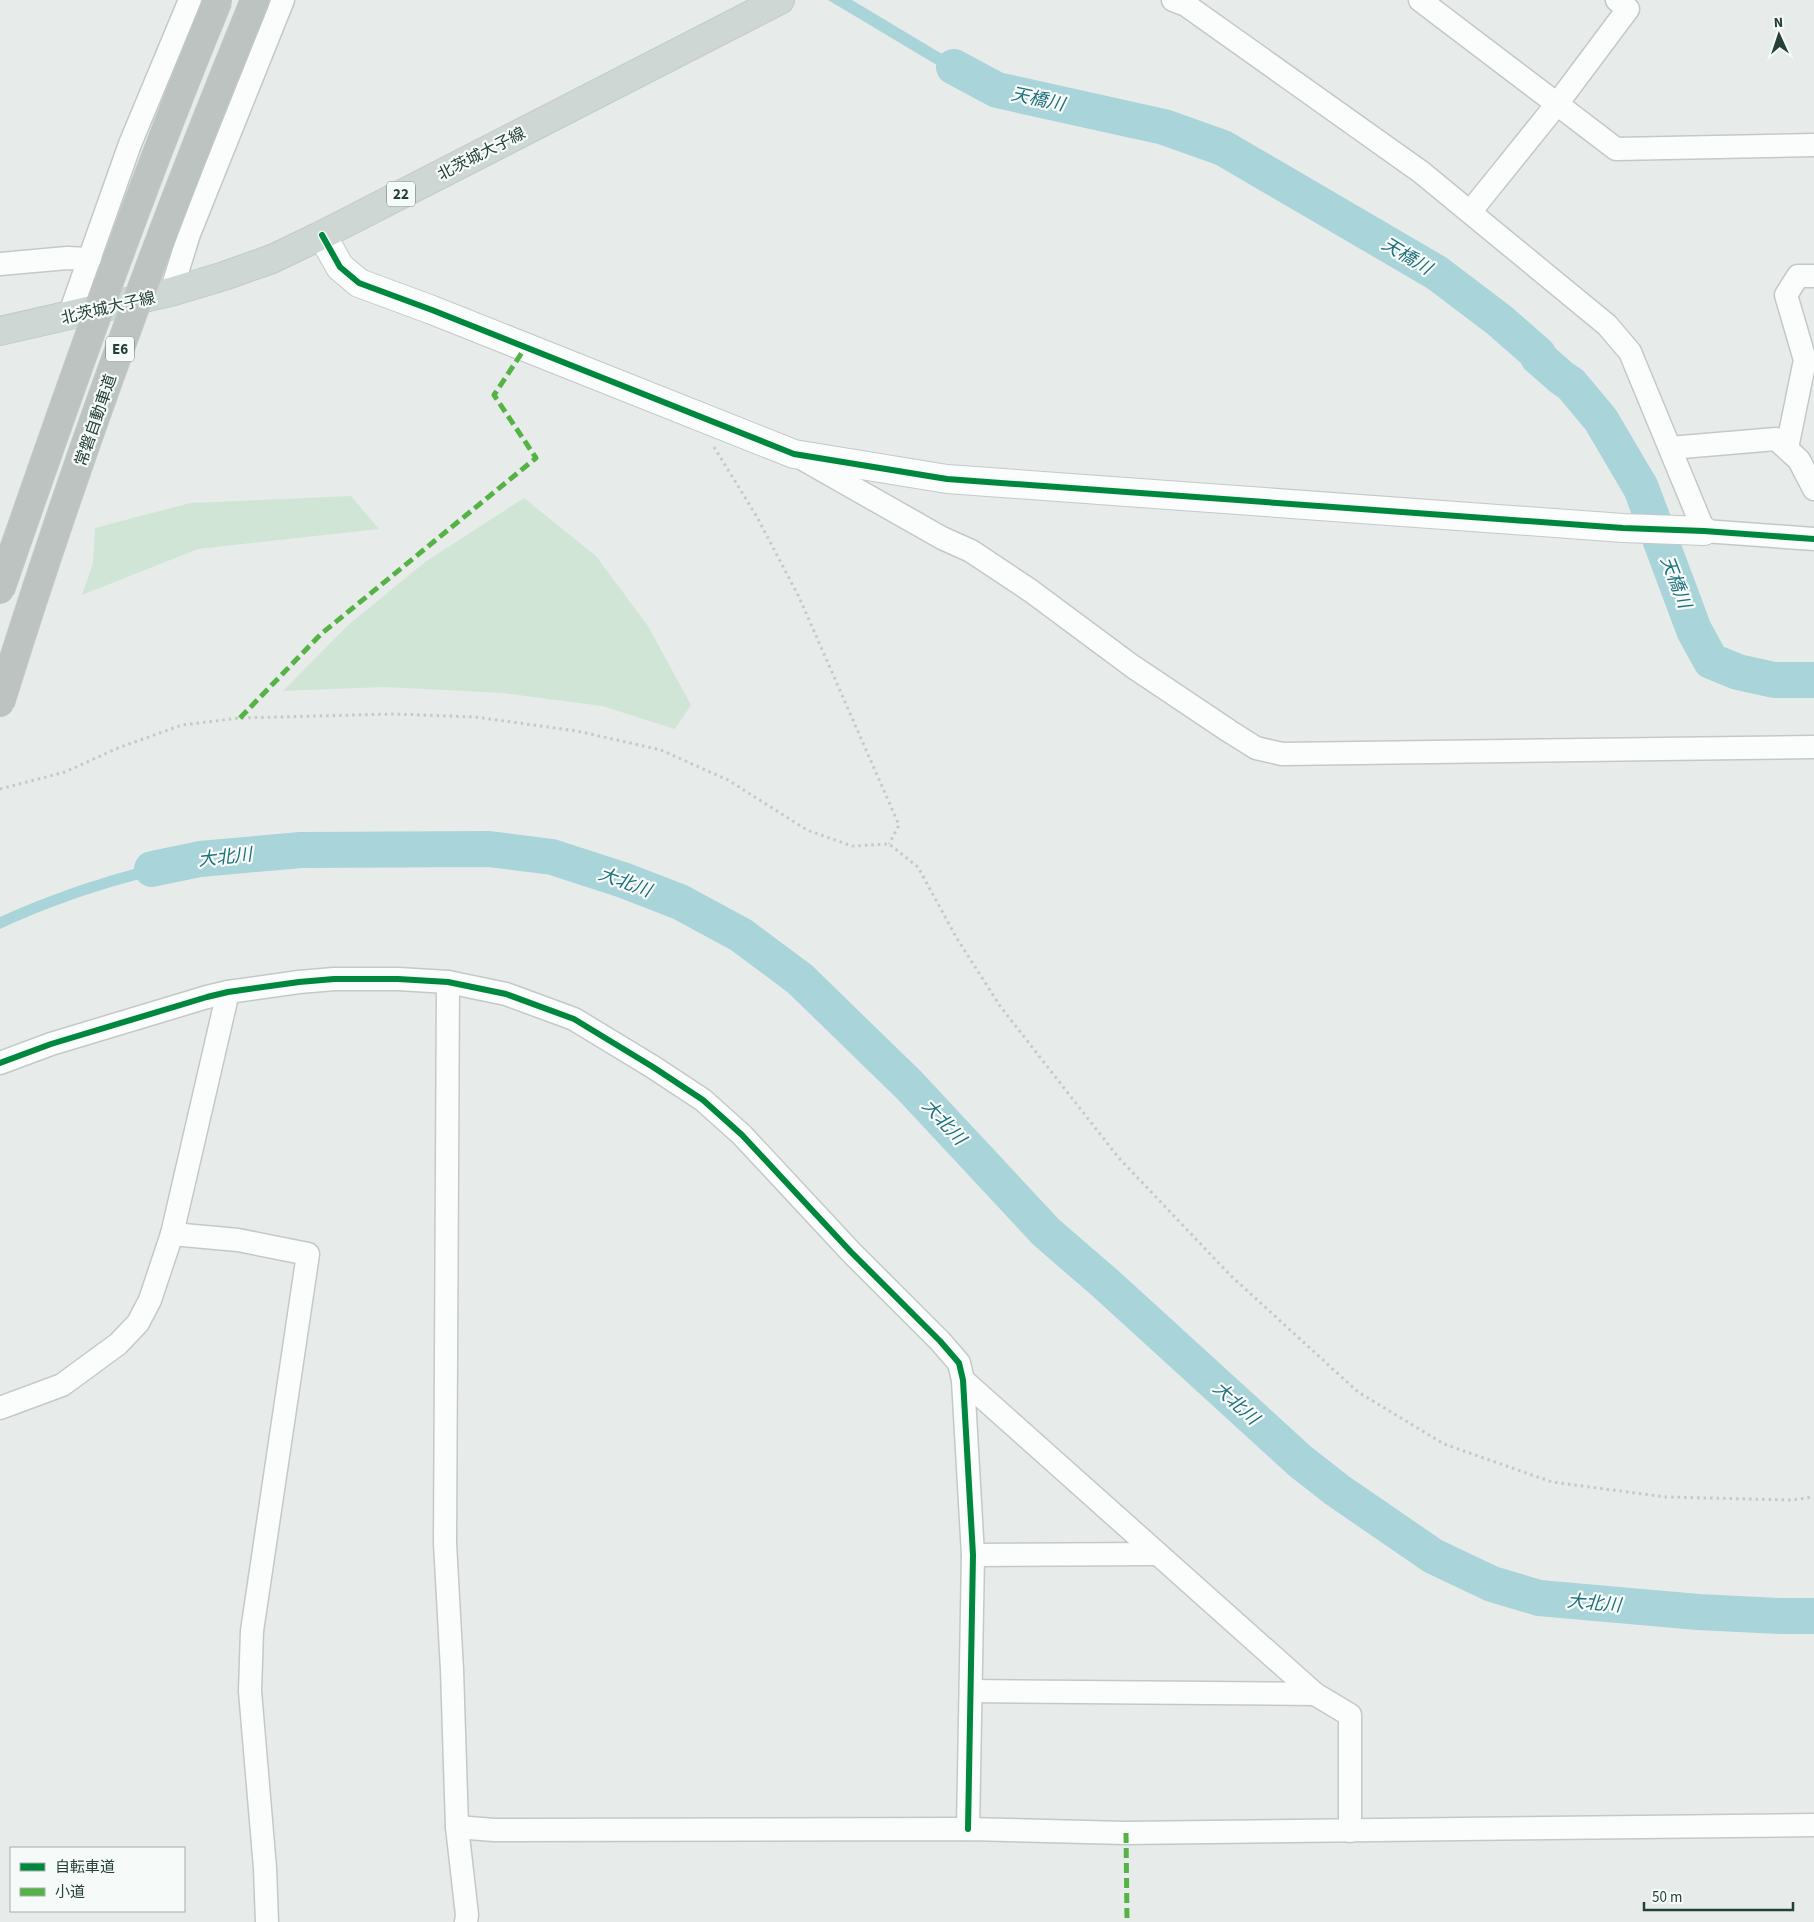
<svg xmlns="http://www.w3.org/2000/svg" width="1814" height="1922" font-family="'Source Sans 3','Noto Sans JP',sans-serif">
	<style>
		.green { fill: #d1e5d6 }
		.water { fill: #a9d4d9 }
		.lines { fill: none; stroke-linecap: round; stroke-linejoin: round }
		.river { stroke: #a9d4d9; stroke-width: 36 }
		.minor-casing { stroke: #c4c9c7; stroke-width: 25 }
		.tertiary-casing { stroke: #c4c9c7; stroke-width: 30 }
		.primary-casing { stroke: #c2cac8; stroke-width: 30 }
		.path { stroke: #c3cbc7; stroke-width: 3; stroke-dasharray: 2.5 4; stroke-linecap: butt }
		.minor { stroke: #fbfcfc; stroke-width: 22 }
		.tertiary { stroke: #fbfcfc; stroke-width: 28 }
		.primary { stroke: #ced7d4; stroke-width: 28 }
		.motorway-bridge-casing { stroke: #c2cac8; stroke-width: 30; stroke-linecap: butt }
		.motorway-bridge { stroke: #bcc3c1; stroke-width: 28 }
		.quiet { stroke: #55b346; stroke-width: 5; stroke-dasharray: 10 5; stroke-linecap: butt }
		.cycleway-casing { stroke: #f6faf8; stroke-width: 9 }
		.cycleway { stroke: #00873e; stroke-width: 6 }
		.labels { text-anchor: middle; stroke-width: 4.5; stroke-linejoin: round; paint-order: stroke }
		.shield { fill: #f6faf8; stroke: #637871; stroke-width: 1 }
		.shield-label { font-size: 15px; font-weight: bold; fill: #244037 }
		.street-label { font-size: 16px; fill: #244037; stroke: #f6faf8 }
		.water-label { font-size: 18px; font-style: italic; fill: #1e707c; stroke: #f6faf8 }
	</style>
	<rect width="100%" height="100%" fill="#e7ecea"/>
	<!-- green -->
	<g class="green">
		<path d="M351,496L379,529L198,549L82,595L93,563L95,528L190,503Z"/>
		<path d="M524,498L596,556L648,626L691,705L675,729L602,706L503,693L384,687L283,691L347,626L425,562Z"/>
	</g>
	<!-- water -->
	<g class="water">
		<path d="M828,0H852L937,51L1001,85L994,96L930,61Z"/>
		<path d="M200,853L201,864C129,880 67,898 0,929V917C66,887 130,868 200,853Z"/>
	</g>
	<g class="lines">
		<!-- river -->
		<g class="river">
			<path d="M954,67L997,90L1164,127L1223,148L1437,273L1499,320L1538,354V357L1562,378L1571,384L1601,420L1641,488L1694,630L1711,661L1738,672L1774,680H1814"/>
			<path d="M152,869L200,859L301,850L489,849L552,857L623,880L680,902L741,935L800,979L909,1085L1046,1232L1105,1283L1300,1461L1337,1490L1433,1556L1492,1584L1539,1598L1698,1612L1780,1616H1814"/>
		</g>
		<!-- minor casing -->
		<g class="minor-casing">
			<g id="minor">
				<path d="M1173,0L1186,5L1421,172L1607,325L1630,352L1704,531L1814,539"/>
				<path d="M1420,0L1557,104L1470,212"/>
				<path d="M1617,0L1628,9L1557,104L1616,149L1814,145"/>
				<path d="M0,264L67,258L90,259"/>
				<path d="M171,292L189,234L283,0"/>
				<path d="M69,316L130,144L190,0"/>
				<path d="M1670,448L1776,439L1799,460L1814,489"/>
				<path d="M1787,448L1805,360L1786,295L1798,276H1814"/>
				<path d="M801,458L942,538L971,551L1031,591L1132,666L1229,731L1256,748L1282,754L1814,747"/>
				<path d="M448,982L445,1543L452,1670L457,1827L467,1915L466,1922"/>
				<path d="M0,1063L51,1044L207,997L228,992L299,982L334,979H398L448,982L506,994L574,1019L653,1067L703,1100L742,1135L851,1252L940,1341L959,1363L963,1380L973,1555L968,1829"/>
				<path d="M172,1234L238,1240L308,1254L252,1631L250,1691L265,1868L267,1922"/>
				<path d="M963,1380L1315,1694L1350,1715V1831"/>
				<path d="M0,1408L62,1385L118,1344L138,1323L150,1300L172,1234L228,992"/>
				<path d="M973,1555L1157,1554"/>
				<path d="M972,1691L1315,1694"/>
				<path d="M457,1827L494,1830L968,1829L1126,1833L1814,1825"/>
			</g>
		</g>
		<!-- tertiary casing -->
		<g class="tertiary-casing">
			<path id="tertiary" d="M322,235L340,267L359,283L432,310L794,454L947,479L1623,528L1704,531"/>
		</g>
		<!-- primary casing -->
		<g class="primary-casing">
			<path id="primary" d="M0,331L171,292L224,276L272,259L322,235L780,0"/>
		</g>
		<!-- path -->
		<g class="path">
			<path d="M714,447L757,517L799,597L899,825L889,844"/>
			<path d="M0,789L65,772L118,748L182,725L240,718L394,714L475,717L577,731L661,750L728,780L807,830L852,846L889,844L918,867L956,937L1000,1006L1118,1157L1230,1275L1358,1392L1444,1444L1552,1482L1666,1497L1791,1500L1814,1497"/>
		</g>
		<!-- minor -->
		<use href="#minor" class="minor"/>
		<!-- tertiary -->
		<use href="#tertiary" class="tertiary"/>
		<!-- primary -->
		<use href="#primary" class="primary"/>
		<!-- motorway-bridge casing -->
		<g class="motorway-bridge-casing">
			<g id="motorway-bridge">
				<path d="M0,590C69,391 138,194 218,0"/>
				<path d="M0,703C74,465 160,231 255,0"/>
			</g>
		</g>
		<!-- motorway-bridge -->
		<use href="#motorway-bridge" class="motorway-bridge"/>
		<!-- quiet -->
		<g class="quiet">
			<path d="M240,718L321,634L536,458L494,395L525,348"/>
			<path d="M1126,1833L1127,1922"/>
		</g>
		<!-- cycleway casing -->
		<g class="cycleway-casing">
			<g id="cycleway">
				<path d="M322,235L340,267L359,283L432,310L794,454L947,479L1623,528L1704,531L1814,539"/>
				<path d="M0,1063L51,1044L207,997L228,992L299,982L334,979H398L448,982L506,994L574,1019L653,1067L703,1100L742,1135L851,1252L940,1341L959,1363L963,1380L973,1555L968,1829"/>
			</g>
		</g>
		<!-- cycleway -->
		<use href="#cycleway" class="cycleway"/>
	</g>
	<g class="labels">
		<!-- shield labels -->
		<g class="shield">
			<rect x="387" y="181.5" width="28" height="25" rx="4"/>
			<rect x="106" y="336.5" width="28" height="25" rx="4"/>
		</g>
		<g class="shield-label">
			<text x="401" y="199">22</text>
			<text x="120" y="354">E6</text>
		</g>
		<!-- street labels -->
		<g class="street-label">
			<text transform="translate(481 153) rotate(-27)" y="6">北茨城大子線</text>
			<text transform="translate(108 307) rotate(-13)" y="6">北茨城大子線</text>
			<text transform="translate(95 420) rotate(-71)" y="6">常磐自動車道</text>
		</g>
		<!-- water labels -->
		<g class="water-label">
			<text transform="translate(1038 99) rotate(12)" y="6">天橋川</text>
			<text transform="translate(1407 256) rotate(31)" y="6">天橋川</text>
			<text transform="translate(1676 582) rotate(69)" y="6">天橋川</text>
			<text transform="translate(225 857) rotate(-6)" y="6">大北川</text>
			<text transform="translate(625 882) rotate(20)" y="6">大北川</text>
			<text transform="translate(944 1122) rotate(47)" y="6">大北川</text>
			<text transform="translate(1236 1403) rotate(42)" y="6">大北川</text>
			<text transform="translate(1594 1603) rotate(5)" y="6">大北川</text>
		</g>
	</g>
	<!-- legend -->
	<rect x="10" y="1847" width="175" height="65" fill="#f6faf8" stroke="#a2b0ab"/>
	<rect x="20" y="1863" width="25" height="8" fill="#00873e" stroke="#a2b0ab"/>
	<text x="55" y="1872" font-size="15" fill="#244037">自転車道</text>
	<rect x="20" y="1888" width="25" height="8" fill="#55b346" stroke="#a2b0ab"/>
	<text x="55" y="1897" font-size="15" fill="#244037">小道</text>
	<!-- north arrow -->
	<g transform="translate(1779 35) rotate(357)" stroke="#f6faf8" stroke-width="4" paint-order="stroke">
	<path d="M0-4L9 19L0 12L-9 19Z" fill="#244037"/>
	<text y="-8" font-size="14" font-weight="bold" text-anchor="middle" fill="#244037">N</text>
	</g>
	<!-- scale -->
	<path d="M1644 1902v8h149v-8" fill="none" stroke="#244037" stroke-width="2.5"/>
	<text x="1652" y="1902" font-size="15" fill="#244037" stroke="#f6faf8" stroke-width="4" paint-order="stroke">50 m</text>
</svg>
